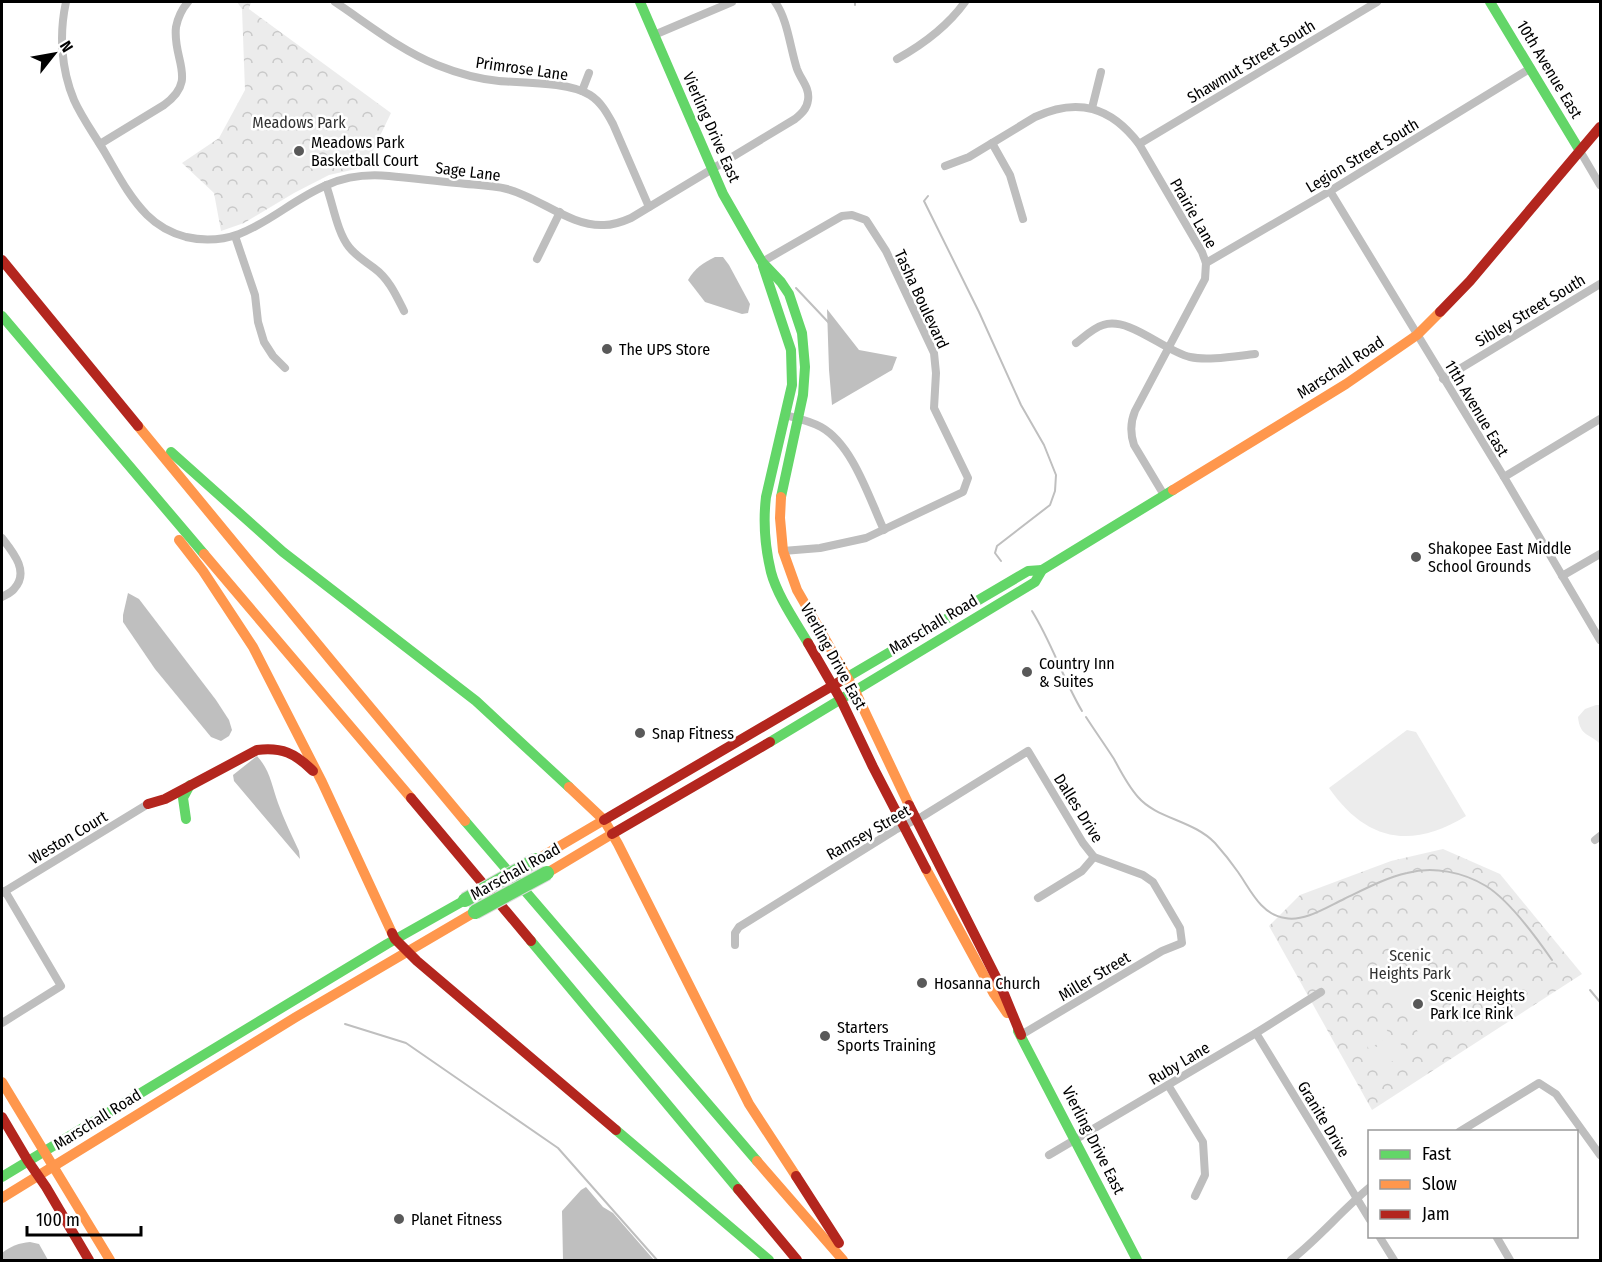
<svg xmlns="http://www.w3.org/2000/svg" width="1602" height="1262" font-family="'Fira Sans Condensed',sans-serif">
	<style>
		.park { fill: url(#park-crowns) }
		.pitch { fill: #ececec }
		.water { fill: #bfbfbf }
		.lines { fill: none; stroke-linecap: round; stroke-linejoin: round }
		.stream { stroke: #bfbfbf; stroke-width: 2 }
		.street { stroke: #bebebe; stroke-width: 8 }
		.fast { stroke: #63d668; stroke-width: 10 }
		.slow { stroke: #ff974d; stroke-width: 10 }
		.jam { stroke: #b3261e; stroke-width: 10 }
		.fast-bridge-casing { stroke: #dbdbdb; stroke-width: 16; stroke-linecap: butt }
		.fast-bridge { stroke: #63d668; stroke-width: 14 }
		.poi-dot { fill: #595959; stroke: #fff; stroke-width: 2 }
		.labels { text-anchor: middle; stroke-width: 5; stroke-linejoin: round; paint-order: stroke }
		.street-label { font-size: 16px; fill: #000; stroke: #fff }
		.park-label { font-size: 16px; fill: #333; stroke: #fff }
		.poi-label { font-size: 16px; fill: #000; stroke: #fff; text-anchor: start }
	</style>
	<defs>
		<pattern id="park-crowns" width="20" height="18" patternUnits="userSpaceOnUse" patternTransform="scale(1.5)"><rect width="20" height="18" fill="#ececec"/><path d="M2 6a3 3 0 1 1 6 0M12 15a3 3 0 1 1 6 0" fill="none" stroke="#c9c9c9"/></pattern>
	</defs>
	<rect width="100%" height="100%" fill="#fff"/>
	<!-- park -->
	<g class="park">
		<path d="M237,2H251L249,9L391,113L365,167L329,175L294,193L244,223L221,231L214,193L182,163L219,138L245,90L242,9Z"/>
		<path d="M1443,849L1500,874L1582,974L1372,1110L1269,926L1300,895L1391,861Z"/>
	</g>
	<!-- pitch -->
	<g class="pitch">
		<path d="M1596,705H1600V744C1590,733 1580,737 1578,717L1585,709Z"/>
		<path d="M1407,730L1416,732L1466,816C1411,850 1366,841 1329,788Z"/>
		<path d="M1410,969L1417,972L1446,1022L1444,1029L1428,1038L1421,1037L1391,986L1393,978Z"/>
		<path d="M1383,1023L1390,1036L1369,1049L1361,1036Z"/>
		<path d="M1396,1036L1406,1053L1378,1070L1367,1052Z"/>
	</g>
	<!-- water -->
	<g class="water">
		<path d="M715,257H723L729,265L750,304L748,313L742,314L705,302L688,280C695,268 703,263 715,257Z"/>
		<path d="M827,309L859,350L897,357L892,370L832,405L829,370Z"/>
		<path d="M128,593L139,599L216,700L229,720L232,730L229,736L221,741L211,737L155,669L123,622V615Z"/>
		<path d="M257,756C270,770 272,786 278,803C284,820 292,836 299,851L300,859L234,781L233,775Z"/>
		<path d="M586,1187L603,1207L613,1213L654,1260H563L562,1211L581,1190Z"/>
		<path d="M30,1242L39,1244L48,1260H2V1253C11,1246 19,1243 30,1242Z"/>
	</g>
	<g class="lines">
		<!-- stream -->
		<g class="stream">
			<path d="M855,2V5"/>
			<path d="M928,196L924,201L979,312L1021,405L1044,445L1056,475L1055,491L1050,505L997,546L995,553L1001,561"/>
			<path d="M796,288L829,323"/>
			<path d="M1032,611C1052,643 1063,679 1082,711"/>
			<path d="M1086,717C1095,731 1105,745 1114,759C1121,772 1128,786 1138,797C1157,819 1193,820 1215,843C1223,852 1231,862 1238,872C1250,889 1261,915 1285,918C1304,922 1327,907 1344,899C1365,889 1385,878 1407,873C1433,866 1463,872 1486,886C1509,900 1536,937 1552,960"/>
			<path d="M1590,990L1600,1002"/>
			<path d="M345,1024L406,1043L558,1148L657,1260"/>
		</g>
		<!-- street -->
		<g class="street">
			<path d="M66,2C59,34 61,69 74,100C82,118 94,134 104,151C117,173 129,197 147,215C158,226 171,233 186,237C246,251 278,205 327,185C347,176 368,174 389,176C412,178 435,181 457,183C474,185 491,185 507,189C539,197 571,227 604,225C613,225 622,222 631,218L795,119C801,114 807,109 808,100C810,88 801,80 797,69C790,48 788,20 775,2"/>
			<path d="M335,2C368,24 400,50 437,65C457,73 478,79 499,81C524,83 569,82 590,95C601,102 607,113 613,124L649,207"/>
			<path d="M654,35L732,2"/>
			<path d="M897,59C924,44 947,27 965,2"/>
			<path d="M582,91L589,73"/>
			<path d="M1092,108L1101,72"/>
			<path d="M992,143L1010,175L1023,219"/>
			<path d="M100,144L164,105C199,80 172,60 176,27C178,17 182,9 188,2"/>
			<path d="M1139,144L1377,2"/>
			<path d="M1580,151L1600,185"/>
			<path d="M945,166L969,157L1035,117C1078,97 1111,107 1139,144L1202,252L1206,263L1205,279L1135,411C1130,423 1130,433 1134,445L1164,495"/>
			<path d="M326,185C333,204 337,232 349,247C356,256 365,261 374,268C389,279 396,295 404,311"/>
			<path d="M1330,191L1504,477L1600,640"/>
			<path d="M235,236L255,295L258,322L264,342L273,356L285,368"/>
			<path d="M537,259L560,212"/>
			<path d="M762,262L842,216L852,215L866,220L886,251L934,353L936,373L934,408L968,478L963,492L866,538L820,548L783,551"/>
			<path d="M1206,263L1330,191L1531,68"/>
			<path d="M1076,343C1084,337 1093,328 1103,325C1129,316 1164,351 1190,357C1208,361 1236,356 1255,354"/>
			<path d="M1443,379L1600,284"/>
			<path d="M785,415C797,418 810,421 821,427C853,445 869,498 884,530"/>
			<path d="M1504,477L1600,419"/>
			<path d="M2,538C13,552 30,572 14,589C11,593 5,595 2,597"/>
			<path d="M1562,576L1600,554"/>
			<path d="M1595,840L1600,836"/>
			<path d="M2,893L148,804"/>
			<path d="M1038,898L1082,871L1094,857"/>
			<path d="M735,945V933L739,927L895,830L923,816L1028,751L1083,843L1094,857L1143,875L1153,882L1180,928L1182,943L1162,951L1021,1035"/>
			<path d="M2,1023L61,986L5,891"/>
			<path d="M1256,1033L1370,1220"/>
			<path d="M1168,1085L1203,1142L1205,1175L1195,1196"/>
			<path d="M1459,1132L1539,1083L1556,1094L1600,1155"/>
			<path d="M1049,1155L1256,1033L1321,992"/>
			<path d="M1379,1236L1394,1260"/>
			<path d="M1496,1236L1510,1260"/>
			<path d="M1291,1260C1319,1238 1342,1210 1370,1187"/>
		</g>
		<!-- fast -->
		<g class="fast">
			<path d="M640,2L723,194L762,262L781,282L789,294L802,333L805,367L803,395L781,497"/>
			<path d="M1490,2L1580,151"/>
			<path d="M763,266L791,350L792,385L766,497C763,522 765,547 771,572C777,595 795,621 808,643"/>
			<path d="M2,316L204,554"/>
			<path d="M171,452L283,552L476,701L569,787"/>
			<path d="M839,682L1028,571L1042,570"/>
			<path d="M770,742L1035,582L1042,570L1173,490"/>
			<path d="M186,819L183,798L190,785"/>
			<path d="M465,821L757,1161"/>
			<path d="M531,941L738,1189"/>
			<path d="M1018,1031L1137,1260"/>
			<path d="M616,1130L769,1260"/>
			<path d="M2,1177L387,944L465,900"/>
		</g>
		<!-- slow -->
		<g class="slow">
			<path d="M138,426L334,664L465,821"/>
			<path d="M1173,490L1346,384L1417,335L1440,312"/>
			<path d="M781,497L780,518L783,551L797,590L855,691L909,805"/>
			<path d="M179,540L203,571L253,647L322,782L392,933"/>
			<path d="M204,554L411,798"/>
			<path d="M569,787L604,820L618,844L749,1104L796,1176"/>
			<path d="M536,860L604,820"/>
			<path d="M926,869L994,994L1007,1013"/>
			<path d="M547,873L612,834"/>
			<path d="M2,1082L110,1260"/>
			<path d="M757,1161L843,1260"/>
			<path d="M2,1198L296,1017L475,912"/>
		</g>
		<!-- jam -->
		<g class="jam">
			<path d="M2,260L138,426"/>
			<path d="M1440,312L1470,281L1600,127"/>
			<path d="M808,643L841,700L873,767L926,869"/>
			<path d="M411,798L531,941"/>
			<path d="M148,804L165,799L257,750C282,747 295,753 313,771"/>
			<path d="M909,805L1002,989L1021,1035"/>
			<path d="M604,820L839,682"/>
			<path d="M612,834L770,742"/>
			<path d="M392,933L395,939L417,961L616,1130"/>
			<path d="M2,1117L28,1161L46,1187L89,1260"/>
			<path d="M796,1176L839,1243"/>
			<path d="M738,1189L797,1260"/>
		</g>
		<!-- fast-bridge casing -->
		<g class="fast-bridge-casing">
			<g id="fast-bridge">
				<path d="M465,900L536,860"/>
				<path d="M475,912L547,873"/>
			</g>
		</g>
		<!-- fast-bridge -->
		<use href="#fast-bridge" class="fast-bridge"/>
	</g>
	<!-- markers -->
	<g class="poi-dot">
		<circle cx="299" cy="151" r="6"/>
		<circle cx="607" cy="349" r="6"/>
		<circle cx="1416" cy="557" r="6"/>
		<circle cx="1027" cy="672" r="6"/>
		<circle cx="640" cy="733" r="6"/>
		<circle cx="922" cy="983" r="6"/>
		<circle cx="1418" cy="1004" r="6"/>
		<circle cx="825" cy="1036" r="6"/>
		<circle cx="399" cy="1219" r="6"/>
	</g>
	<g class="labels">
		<!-- street labels -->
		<g class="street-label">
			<text transform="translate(1251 61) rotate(-31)" y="6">Shawmut Street South</text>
			<text transform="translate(522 68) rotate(8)" y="6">Primrose Lane</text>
			<text transform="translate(1550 69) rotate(59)" y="6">10th Avenue East</text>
			<text transform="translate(712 127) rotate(66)" y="6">Vierling Drive East</text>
			<text transform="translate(1362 155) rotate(-31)" y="6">Legion Street South</text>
			<text transform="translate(468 171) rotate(7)" y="6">Sage Lane</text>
			<text transform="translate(1194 213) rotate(60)" y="6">Prairie Lane</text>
			<text transform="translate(922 299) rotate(65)" y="6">Tasha Boulevard</text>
			<text transform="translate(1530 310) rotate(-31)" y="6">Sibley Street South</text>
			<text transform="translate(1340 367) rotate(-33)" y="6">Marschall Road</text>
			<text transform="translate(1477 408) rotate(59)" y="6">11th Avenue East</text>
			<text transform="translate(933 624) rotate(-31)" y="6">Marschall Road</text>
			<text transform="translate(834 656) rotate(61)" y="6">Vierling Drive East</text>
			<text transform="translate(1079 808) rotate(58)" y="6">Dalles Drive</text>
			<text transform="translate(868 832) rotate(-30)" y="6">Ramsey Street</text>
			<text transform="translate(68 837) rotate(-31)" y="6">Weston Court</text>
			<text transform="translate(515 871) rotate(-29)" y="6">Marschall Road</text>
			<text transform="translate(1094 976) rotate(-31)" y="6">Miller Street</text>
			<text transform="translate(1179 1063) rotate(-31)" y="6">Ruby Lane</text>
			<text transform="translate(97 1119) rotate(-32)" y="6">Marschall Road</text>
			<text transform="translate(1324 1119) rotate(59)" y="6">Granite Drive</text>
			<text transform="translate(1094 1140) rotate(63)" y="6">Vierling Drive East</text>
		</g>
		<!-- park labels -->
		<g class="park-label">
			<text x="299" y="128">Meadows Park</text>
			<text x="1410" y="961">Scenic<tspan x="1410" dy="18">Heights Park</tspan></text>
		</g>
		<!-- poi labels -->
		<g class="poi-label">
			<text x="311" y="148">Meadows Park<tspan x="311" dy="18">Basketball Court</tspan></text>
			<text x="619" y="355">The UPS Store</text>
			<text x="1428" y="554">Shakopee East Middle<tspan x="1428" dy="18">School Grounds</tspan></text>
			<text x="1039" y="669">Country Inn<tspan x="1039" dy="18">&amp; Suites</tspan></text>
			<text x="652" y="739">Snap Fitness</text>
			<text x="934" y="989">Hosanna Church</text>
			<text x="1430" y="1001">Scenic Heights<tspan x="1430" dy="18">Park Ice Rink</tspan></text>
			<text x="837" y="1033">Starters<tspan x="837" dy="18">Sports Training</tspan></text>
			<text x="411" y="1225">Planet Fitness</text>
		</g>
	</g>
	<!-- border -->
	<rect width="1602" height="1262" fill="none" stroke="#000000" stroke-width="6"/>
	<!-- legend -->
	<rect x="1368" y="1130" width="210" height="108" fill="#ffffff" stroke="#999999" stroke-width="1.5"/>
	<rect x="1380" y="1150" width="30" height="9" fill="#63d668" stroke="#999999" stroke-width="1.5"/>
	<text x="1422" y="1160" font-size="18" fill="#000000">Fast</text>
	<rect x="1380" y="1180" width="30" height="9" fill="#ff974d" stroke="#999999" stroke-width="1.5"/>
	<text x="1422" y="1190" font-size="18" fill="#000000">Slow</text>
	<rect x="1380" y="1210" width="30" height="9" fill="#b3261e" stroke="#999999" stroke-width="1.5"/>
	<text x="1422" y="1220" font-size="18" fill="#000000">Jam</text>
	<!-- north arrow -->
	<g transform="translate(54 54) rotate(59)" stroke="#ffffff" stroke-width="4.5" paint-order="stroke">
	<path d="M0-4.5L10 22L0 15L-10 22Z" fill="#000000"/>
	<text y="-9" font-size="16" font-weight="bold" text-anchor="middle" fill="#000000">N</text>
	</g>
	<!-- scale -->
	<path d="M27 1226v9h114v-9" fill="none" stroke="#000000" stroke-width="3"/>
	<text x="36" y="1226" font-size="18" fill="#000000" stroke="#ffffff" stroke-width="4.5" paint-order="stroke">100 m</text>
</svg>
